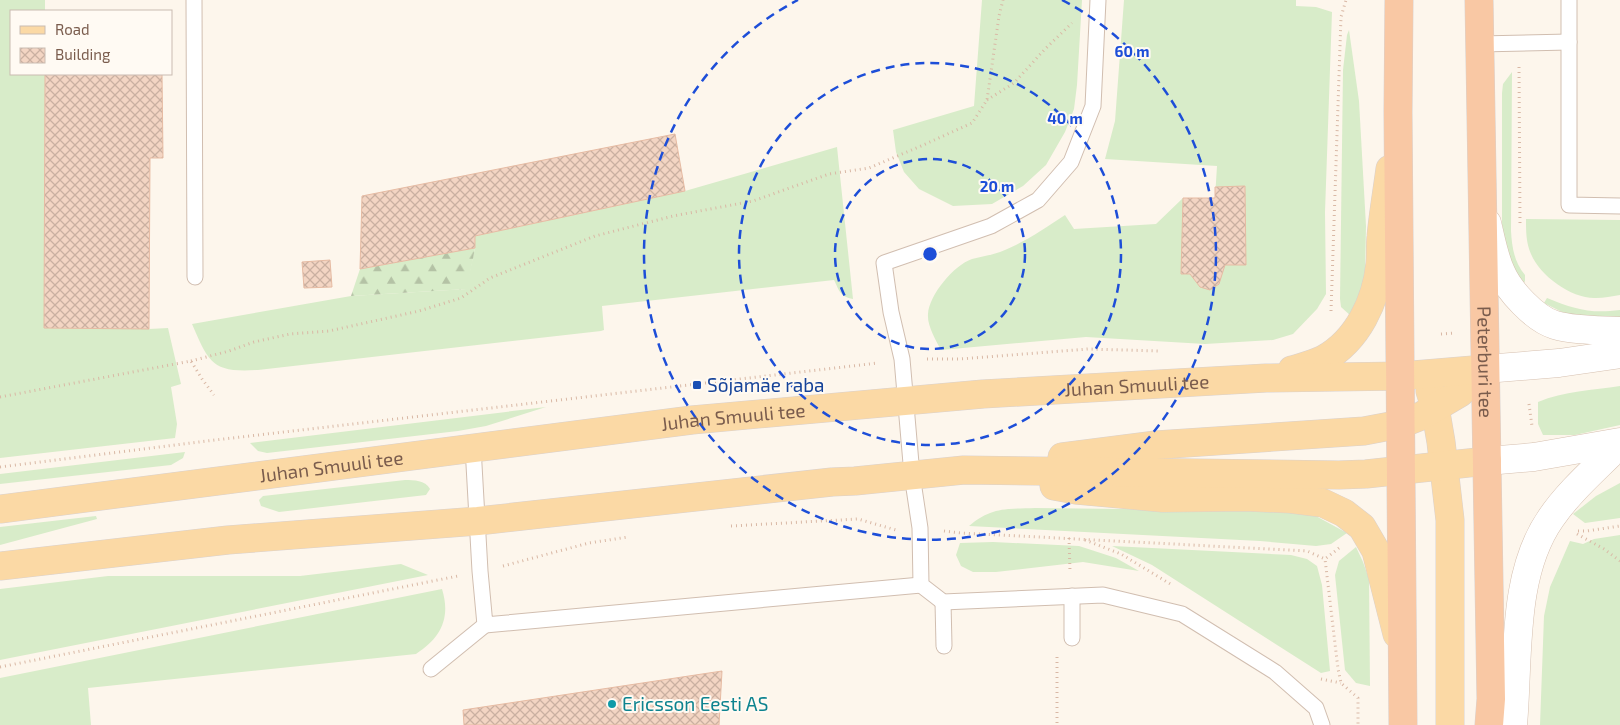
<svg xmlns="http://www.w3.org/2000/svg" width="1620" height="725" font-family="'Exo 2',sans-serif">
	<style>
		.grass { fill: #d8ecc9 }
		.forest { fill: url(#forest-firs) }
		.building { fill: url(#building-cross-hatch); stroke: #e6bba3 }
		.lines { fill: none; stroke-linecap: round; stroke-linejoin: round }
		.service-casing { stroke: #d1beb0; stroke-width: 17 }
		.secondary-casing { stroke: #d6c0b0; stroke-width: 29 }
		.primary-casing { stroke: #dad1cd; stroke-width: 29 }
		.trunk-casing { stroke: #dad1cd; stroke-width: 29 }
		.path { stroke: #d9b8a5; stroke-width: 3; stroke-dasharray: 1 4; stroke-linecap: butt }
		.service { stroke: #fff; stroke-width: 15 }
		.secondary { stroke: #fff; stroke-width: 28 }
		.primary { stroke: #fbd9a5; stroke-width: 28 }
		.trunk { stroke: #f9c8a4; stroke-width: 28 }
		.ring { fill: none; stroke: #1d4ed8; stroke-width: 2.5; stroke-dasharray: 9 6 }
		.transit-dot { fill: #1a4fb4; stroke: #fffaf3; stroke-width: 2 }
		.culture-dot { fill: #0f9aa8; stroke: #fffaf3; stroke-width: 2 }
		.labels { text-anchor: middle; stroke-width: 4; stroke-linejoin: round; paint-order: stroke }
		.street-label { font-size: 19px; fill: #7a5c4d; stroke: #fffaf3 }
		.transit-label { font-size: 19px; fill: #164399; stroke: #fffaf3; text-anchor: start }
		.culture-label { font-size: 19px; fill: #0d838f; stroke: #fffaf3; text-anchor: start }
		.centre { fill: #1d4ed8; stroke: #fffaf3; stroke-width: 2.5 }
		.ring-label { font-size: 15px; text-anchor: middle; font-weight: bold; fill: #1d4ed8; stroke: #fffaf3; stroke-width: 4; stroke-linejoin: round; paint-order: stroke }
	</style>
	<defs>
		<pattern id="forest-firs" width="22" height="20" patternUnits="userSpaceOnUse" patternTransform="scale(1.25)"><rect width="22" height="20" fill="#d8ecc9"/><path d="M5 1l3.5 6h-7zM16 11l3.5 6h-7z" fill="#b4c2a5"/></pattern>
		<pattern id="building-cross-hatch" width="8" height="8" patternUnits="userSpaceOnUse" patternTransform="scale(1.25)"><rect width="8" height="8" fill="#f3d5c3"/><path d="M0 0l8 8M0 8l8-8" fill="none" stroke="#cab0a1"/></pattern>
	</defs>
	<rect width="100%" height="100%" fill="#fdf6ec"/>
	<!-- grass -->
	<g class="grass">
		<path d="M0,0H45V11H11V74H45L44,328L149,329L168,328L181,384L171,387L177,424L175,438L0,458Z"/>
		<path d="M982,0H1082L1077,85L1074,109L1065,132L1046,165L1023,186L992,204L953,206L919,189L904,172L896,152L893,130L974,106Z"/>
		<path d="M1124,0H1296V6L1316,7L1332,12L1325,212L1326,294L1317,309L1293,334L1273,340L1205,344L1086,337L941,350C936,340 927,326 928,314C929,295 954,265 972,259C983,256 994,255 1005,250C1028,240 1044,229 1065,215L1074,229L1156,224L1183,198H1215L1217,166L1105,159L1115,121Z"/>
		<path d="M1349,30L1359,101L1366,226L1365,279L1351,316L1341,307L1340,299L1343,70L1347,35Z"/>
		<path d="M1512,72L1511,231C1512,247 1514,262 1525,275V281L1522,286L1504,250L1502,224V93L1503,84Z"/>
		<path d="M837,147L853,299C840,297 839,290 834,280L602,306L604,330L601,331L258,370C212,373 209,363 192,324L351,296L466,289L475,248V236L685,191Z"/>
		<path d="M1526,219L1620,220V295C1612,296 1604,298 1596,298C1572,299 1540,276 1531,254C1526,243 1526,231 1526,219Z"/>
		<path d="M1547,298C1574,309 1590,314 1620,310V317L1574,318L1544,303Z"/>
		<path d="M1620,386V425L1575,435H1543L1538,424V402C1564,391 1593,390 1620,386Z"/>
		<path d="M546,407L486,426L458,431L267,453L258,451L250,443Z"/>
		<path d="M185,452L183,458L171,465L0,484V474Z"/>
		<path d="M405,480C414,480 425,480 430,489L426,495L279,512L261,506L259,500L263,496Z"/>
		<path d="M1620,483V518L1585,523L1573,514L1596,496Z"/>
		<path d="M1035,508L1295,511L1314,515L1347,533L1331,544L1316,546L1260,541L969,526C991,507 1007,509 1035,508Z"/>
		<path d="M96,516L97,519L0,545V527Z"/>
		<path d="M1620,535V725H1540L1544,616L1550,587L1570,541L1583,544L1594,539Z"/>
		<path d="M993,542L1079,546L1116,558L1139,571L1083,562L996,572H973L961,566L956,555L960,543Z"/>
		<path d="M1112,546L1291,555L1307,559L1317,566L1322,585L1330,671L1321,673L1152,565Z"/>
		<path d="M1356,547L1363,562L1369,579L1370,686L1356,683L1345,670L1335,575L1339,561Z"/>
		<path d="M401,564L428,575L0,660V589L108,576H300Z"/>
		<path d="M442,589C451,618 441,638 416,654L88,688L91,725H0V678Z"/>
	</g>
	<!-- forest -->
	<path class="forest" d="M475,248L467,289L351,296L360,269Z"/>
	<!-- building -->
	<g class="building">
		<path d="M45,74H162L163,158H150L149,329L44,328Z"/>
		<path d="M675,134L685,191L475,236V248L360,269L362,196Z"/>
		<path d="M1245,186L1246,265H1225L1219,284L1210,290L1200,287L1190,274H1181L1183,198H1215V187Z"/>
		<path d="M330,260L332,287L304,288L302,262Z"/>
		<path d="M722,671L719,725H464L463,710Z"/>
	</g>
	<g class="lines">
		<!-- service casing -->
		<g class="service-casing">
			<g id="service">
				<path d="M194,0L195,277"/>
				<path d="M1098,0L1093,106L1071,162L1038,200L991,226L884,263L891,312L902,359L912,475L920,528L921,585L943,602L1103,595L1182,614L1275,672L1316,708L1322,725"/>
				<path d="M1569,0V205L1620,206"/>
				<path d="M1479,44L1569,42"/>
				<path d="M473,447L480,571L485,625L921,585"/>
				<path d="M1072,596V638"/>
				<path d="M943,602L944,646"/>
				<path d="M431,669L485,625"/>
			</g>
		</g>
		<!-- secondary casing -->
		<g class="secondary-casing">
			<g id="secondary">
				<path d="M1487,223C1491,239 1494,257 1501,272C1509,291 1535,319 1555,325C1576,331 1598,330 1620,331"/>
				<path d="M1485,369L1559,363L1620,354"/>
				<path d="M1487,461L1534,457L1620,442"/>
				<path d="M1513,725C1519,659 1511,575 1551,518C1568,493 1592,472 1613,451L1620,449"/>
			</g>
		</g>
		<!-- primary casing -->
		<g class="primary-casing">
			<g id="primary">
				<path d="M1292,370C1302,367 1314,364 1324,359C1358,340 1376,301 1380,264C1381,255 1380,246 1381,237C1383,214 1387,192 1390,169"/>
				<path d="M1430,391L1435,407L1441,442L1450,520V725"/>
				<path d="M1062,457L1156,445L1364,431L1401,424L1421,416L1460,393L1485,369"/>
				<path d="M1054,486L1076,490L1163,498L1246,497L1291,499L1323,503L1344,513L1362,527L1376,551L1397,634"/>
				<path id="s1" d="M0,509L692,420L983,394L1266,378L1401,376L1485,369"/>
				<path d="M0,566L228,540L478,521L832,482L855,481L964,470L1339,475L1366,474L1487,461"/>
			</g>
		</g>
		<!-- trunk casing -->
		<g class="trunk-casing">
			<g id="trunk">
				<path d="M1399,0L1398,112L1403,725"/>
				<path id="s2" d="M1479,0L1491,699L1489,725"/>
			</g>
		</g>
		<!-- path -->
		<g class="path">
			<path d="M1519,67L1520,225"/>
			<path d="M987,100L1014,83L1045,49L1072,23"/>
			<path d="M1331,311L1341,17L1346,0"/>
			<path d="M1441,334L1455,333"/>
			<path d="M927,359H960L1088,349L1160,351"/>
			<path d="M191,361L229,351L254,342L290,334L329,331L419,311L461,298L490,278L595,236L673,216L753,201L829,174L869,168L921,146L972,123L987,100L999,16L1003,0"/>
			<path d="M0,397L191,361L202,379L214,395"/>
			<path d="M1529,404L1532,426"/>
			<path d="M0,467L215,440L878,363"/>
			<path d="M731,526L858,519L896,530"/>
			<path d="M944,531L961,533L1307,551L1325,559"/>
			<path d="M1578,531H1587L1620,526"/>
			<path d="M1577,534L1604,549L1620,561"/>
			<path d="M1069,538L1070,572"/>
			<path d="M1085,540L1121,554L1172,585"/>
			<path d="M1339,548L1325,559L1338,669L1341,683L1358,698V725"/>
			<path d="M503,566L589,543L628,537"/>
			<path d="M1057,657V725"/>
			<path d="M0,667L458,576"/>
			<path d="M1321,679L1341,683"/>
		</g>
		<!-- service -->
		<use href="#service" class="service"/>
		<!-- secondary -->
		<use href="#secondary" class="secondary"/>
		<!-- primary -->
		<use href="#primary" class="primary"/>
		<!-- trunk -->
		<use href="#trunk" class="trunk"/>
	</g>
	<!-- distance rings -->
	<g class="ring">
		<circle cx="930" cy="254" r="95"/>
		<circle cx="930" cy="254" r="191"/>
		<path d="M1062 0A286 286 0 1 1 798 0"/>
	</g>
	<!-- markers -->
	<rect class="transit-dot" x="692" y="380" width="10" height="10" rx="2.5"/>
	<circle class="culture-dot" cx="612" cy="704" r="5"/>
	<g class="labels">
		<!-- street labels -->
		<g class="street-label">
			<text dy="7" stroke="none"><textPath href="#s2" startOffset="362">Peterburi tee</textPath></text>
			<text dy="7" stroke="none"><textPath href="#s1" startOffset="1144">Juhan Smuuli tee</textPath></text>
			<text dy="7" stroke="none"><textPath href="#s1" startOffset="739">Juhan Smuuli tee</textPath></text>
			<text dy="7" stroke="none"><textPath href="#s1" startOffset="334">Juhan Smuuli tee</textPath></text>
		</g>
		<!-- transit labels -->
		<g class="transit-label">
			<text x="707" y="392">Sõjamäe raba</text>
		</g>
		<!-- culture labels -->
		<g class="culture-label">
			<text x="622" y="711">Ericsson Eesti AS</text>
		</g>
	</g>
	<circle cx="930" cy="254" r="8" class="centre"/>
	<g class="ring-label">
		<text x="1132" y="57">60 m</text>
		<text x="1065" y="124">40 m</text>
		<text x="997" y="192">20 m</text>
	</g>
	<!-- legend -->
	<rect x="10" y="10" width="162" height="65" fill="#fffaf3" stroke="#cabbb1"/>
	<rect x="20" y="26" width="25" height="8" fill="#fbd9a5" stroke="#cabbb1"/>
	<text x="55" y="35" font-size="15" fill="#7a5c4d">Road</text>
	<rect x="20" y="48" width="25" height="15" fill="url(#building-cross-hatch)" stroke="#cabbb1"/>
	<text x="55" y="60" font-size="15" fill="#7a5c4d">Building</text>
</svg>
